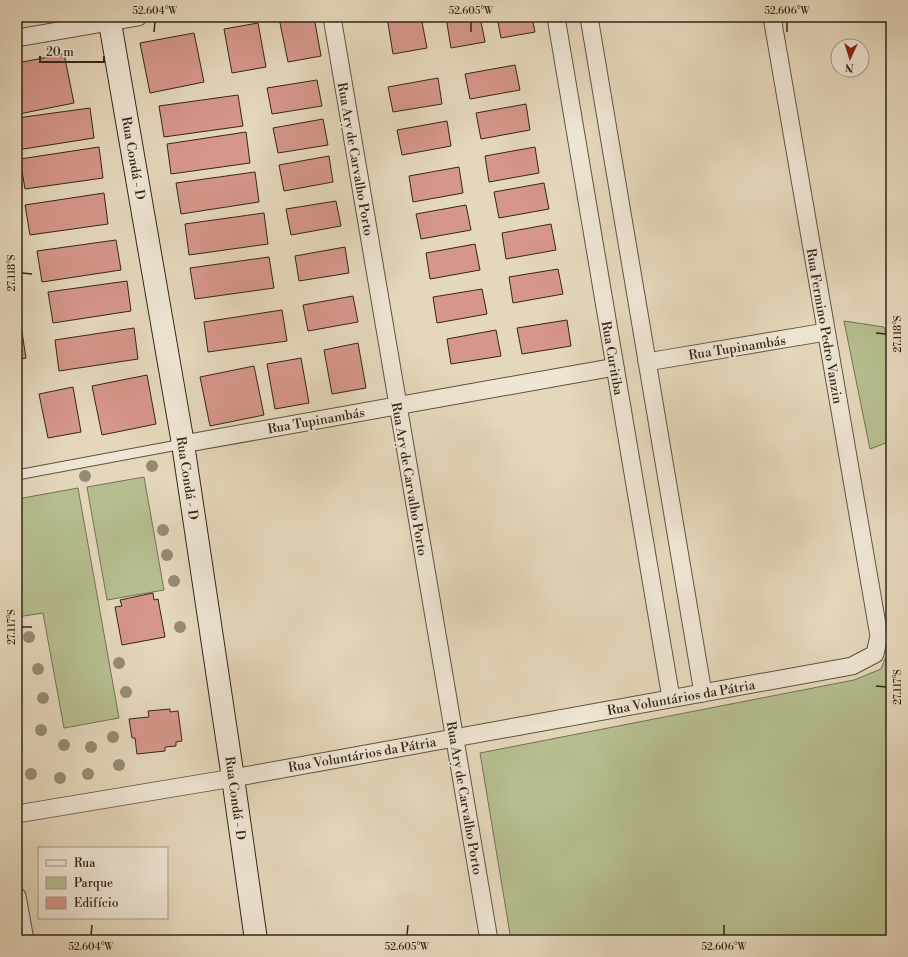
<svg xmlns="http://www.w3.org/2000/svg" width="908" height="957" font-family="'Libre Bodoni',serif">
	<style>
		.green { fill: #b6be8f; stroke: #747254 }
		.building { fill: #d6968a; stroke: #322718 }
		.lines { fill: none; stroke-linecap: round; stroke-linejoin: round }
		.lane-casing { stroke: #5f5341; stroke-width: 11 }
		.street-casing { stroke: #5f5341; stroke-width: 19 }
		.secondary-casing { stroke: #322718; stroke-width: 24 }
		.lane { stroke: #eee5d3; stroke-width: 9 }
		.street { stroke: #eee5d3; stroke-width: 17 }
		.secondary { stroke: #eee5d3; stroke-width: 22 }
		.tree { fill: #958b72 }
		.ticks { fill: none; stroke: #322718; stroke-width: 1.5 }
		.labels { text-anchor: middle; stroke-width: 3.5; stroke-linejoin: round; paint-order: stroke }
		.street-label { font-size: 13px; fill: #322718; stroke: #eee5d3 }
		.neatline { fill: none; stroke: #322718; stroke-width: 1.5 }
		.ticks-label { font-size: 10px; text-anchor: middle; fill: #322718 }
	</style>
	<rect width="100%" height="100%" fill="#e5d7bb"/>
	<filter id="stains"><feTurbulence type="fractalNoise" baseFrequency=".005" numOctaves="4"/><feColorMatrix values="0 0 0 0 .2 0 0 0 0 .09 0 0 0 0 .02 0 0 0 .5 -.17"/></filter>
	<radialGradient id="worn" r=".72"><stop offset=".6" stop-color="#630" stop-opacity="0"/><stop offset="1" stop-color="#630" stop-opacity=".3"/></radialGradient>
	<!-- green -->
	<g class="green">
		<path d="M844,321L884,327L891,356V441L870,449Z"/>
		<path d="M144,477L164,590L107,600L87,487Z"/>
		<path d="M78,488L119,718L64,728L43,613L17,617V499Z"/>
		<path d="M891,644V940H511L480,753L854,680L881,669Z"/>
	</g>
	<!-- building -->
	<g class="building">
		<path d="M282,17H314L321,56L288,62L279,18Z"/>
		<path d="M387,17H421L427,48L393,54Z"/>
		<path d="M446,17H480L485,42L451,48Z"/>
		<path d="M497,17H532L535,32L501,38Z"/>
		<path d="M258,23L266,67L232,73L224,29Z"/>
		<path d="M194,33L204,82L150,93L140,43Z"/>
		<path d="M64,54L74,103L19,114L17,101V63Z"/>
		<path d="M515,65L520,90L470,99L465,74Z"/>
		<path d="M438,78L442,104L393,112L388,87Z"/>
		<path d="M317,80L322,106L272,114L267,88Z"/>
		<path d="M238,95L243,126L164,137L159,106Z"/>
		<path d="M526,104L530,130L481,139L476,113Z"/>
		<path d="M90,108L94,138L17,150V118Z"/>
		<path d="M323,119L328,145L278,153L273,128Z"/>
		<path d="M447,121L451,146L402,155L397,130Z"/>
		<path d="M246,132L250,163L171,174L167,144Z"/>
		<path d="M99,147L103,178L25,189L20,159Z"/>
		<path d="M535,147L539,173L489,182L485,156Z"/>
		<path d="M329,156L333,182L284,191L279,165Z"/>
		<path d="M459,167L463,193L413,202L409,176Z"/>
		<path d="M255,172L259,202L181,214L176,183Z"/>
		<path d="M544,183L549,209L499,218L494,192Z"/>
		<path d="M104,193L108,224L30,235L25,205Z"/>
		<path d="M336,201L341,226L291,235L286,209Z"/>
		<path d="M466,205L471,230L421,239L416,214Z"/>
		<path d="M264,213L268,244L189,255L185,224Z"/>
		<path d="M551,224L556,250L506,259L502,233Z"/>
		<path d="M116,240L121,270L42,282L37,251Z"/>
		<path d="M475,244L480,270L430,279L426,253Z"/>
		<path d="M345,247L349,273L299,281L295,256Z"/>
		<path d="M269,257L274,288L195,299L190,268Z"/>
		<path d="M558,269L563,294L513,303L509,277Z"/>
		<path d="M127,281L131,311L53,323L48,292Z"/>
		<path d="M482,289L487,314L437,323L433,297Z"/>
		<path d="M17,293L21,314H17Z"/>
		<path d="M353,296L358,322L308,331L303,305Z"/>
		<path d="M282,310L287,341L208,352L204,322Z"/>
		<path d="M567,320L571,346L522,354L517,328Z"/>
		<path d="M134,328L138,359L59,371L55,340Z"/>
		<path d="M496,330L501,356L451,364L447,339Z"/>
		<path d="M22,332L26,358L17,360V333Z"/>
		<path d="M358,343L366,388L332,394L324,350Z"/>
		<path d="M301,358L309,403L275,409L267,364Z"/>
		<path d="M254,366L264,415L210,426L200,377Z"/>
		<path d="M147,375L156,424L102,435L92,386Z"/>
		<path d="M73,387L81,432L48,438L39,394Z"/>
		<path d="M153,593L154,600L158,599L165,637L122,645L115,607L122,606L120,600Z"/>
		<path d="M170,709V712L178,711L182,741L176,742V746L165,747V751L137,754L135,738H132L129,719L149,717L148,711Z"/>
	</g>
	<g class="lines">
		<!-- lane casing -->
		<g class="lane-casing">
			<path id="lane" d="M17,475L183,444"/>
		</g>
		<!-- street casing -->
		<g class="street-casing">
			<g id="street">
				<path d="M332,17L489,940"/>
				<path d="M556,17L671,698"/>
				<path d="M589,17L703,693"/>
				<path d="M17,38L138,17"/>
				<path d="M647,362L826,332"/>
				<path d="M183,444L615,367"/>
				<path d="M17,814L233,778L852,666L875,654L879,636L772,17"/>
				<path d="M17,896L25,940"/>
			</g>
		</g>
		<!-- secondary casing -->
		<g class="secondary-casing">
			<path id="secondary" d="M109,17L183,444L233,778L256,940"/>
		</g>
		<!-- lane -->
		<use href="#lane" class="lane"/>
		<!-- street -->
		<use href="#street" class="street"/>
		<!-- secondary -->
		<use href="#secondary" class="secondary"/>
	</g>
	<!-- trees -->
	<g class="tree">
		<circle cx="152" cy="466" r="6"/>
		<circle cx="85" cy="476" r="6"/>
		<circle cx="163" cy="530" r="6"/>
		<circle cx="167" cy="555" r="6"/>
		<circle cx="174" cy="581" r="6"/>
		<circle cx="180" cy="627" r="6"/>
		<circle cx="29" cy="637" r="6"/>
		<circle cx="119" cy="663" r="6"/>
		<circle cx="38" cy="669" r="6"/>
		<circle cx="126" cy="692" r="6"/>
		<circle cx="43" cy="698" r="6"/>
		<circle cx="41" cy="730" r="6"/>
		<circle cx="113" cy="737" r="6"/>
		<circle cx="64" cy="745" r="6"/>
		<circle cx="91" cy="747" r="6"/>
		<circle cx="119" cy="765" r="6"/>
		<circle cx="31" cy="774" r="6"/>
		<circle cx="88" cy="774" r="6"/>
		<circle cx="60" cy="778" r="6"/>
	</g>
	<!-- ticks -->
	<path class="ticks" d="M154,32L155,22M471,32V22M787,32V22M22,273L32,274M876,333L886,334M22,627H32M876,686L886,687M91,935L92,925M407,935L408,925M724,935V925"/>
	<g class="labels">
		<!-- street labels -->
		<g class="street-label">
			<text transform="translate(134 158) rotate(80)" y="5">Rua Condá - D</text>
			<text transform="translate(356 159) rotate(80)" y="5">Rua Ary de Carvalho Porto</text>
			<text transform="translate(825 326) rotate(80)" y="5">Rua Fermino Pedro Vanzin</text>
			<text transform="translate(737 347) rotate(-9)" y="5">Rua Tupinambás</text>
			<text transform="translate(613 358) rotate(80)" y="5">Rua Curitiba</text>
			<text transform="translate(316 420) rotate(-10)" y="5">Rua Tupinambás</text>
			<text transform="translate(188 478) rotate(81)" y="5">Rua Condá - D</text>
			<text transform="translate(410 479) rotate(80)" y="5">Rua Ary de Carvalho Porto</text>
			<text transform="translate(681 697) rotate(-10)" y="5">Rua Voluntários da Pátria</text>
			<text transform="translate(362 754) rotate(-10)" y="5">Rua Voluntários da Pátria</text>
			<text transform="translate(236 798) rotate(82)" y="5">Rua Condá - D</text>
			<text transform="translate(465 798) rotate(80)" y="5">Rua Ary de Carvalho Porto</text>
		</g>
	</g>
	<!-- margin -->
	<rect width="908" height="957" fill="none" stroke="#e5d7bb" stroke-width="44"/>
	<!-- legend -->
	<rect x="38" y="847" width="130" height="72" fill="#eee5d3" stroke="#a39988"/>
	<rect x="46" y="860" width="20" height="6" fill="#eee5d3" stroke="#a39988"/>
	<text x="74" y="867" font-size="12" fill="#322718">Rua</text>
	<rect x="46" y="877" width="20" height="12" fill="#b6be8f" stroke="#a39988"/>
	<text x="74" y="887" font-size="12" fill="#322718">Parque</text>
	<rect x="46" y="897" width="20" height="12" fill="#d6968a" stroke="#a39988"/>
	<text x="74" y="907" font-size="12" fill="#322718">Edifício</text>
	<!-- north arrow -->
	<g transform="translate(850 58) rotate(184)"><circle r="19" fill="#eee5d3" stroke="#a39988"/>
	<path d="M0-3L7 15L0 10L-7 15Z" fill="#8f2418"/>
	<text y="-6" font-size="11" font-weight="bold" text-anchor="middle" fill="#322718">N</text>
	</g>
	<!-- scale -->
	<path d="M40 56v6h64v-6" fill="none" stroke="#322718" stroke-width="2"/>
	<text x="46" y="56" font-size="12" fill="#322718" stroke="#eee5d3" stroke-width="3" paint-order="stroke">20 m</text>
	<rect x="22" y="22" width="864" height="913" class="neatline"/>
	<g class="ticks-label">
		<text x="155" y="14">52.604°W</text>
		<text x="471" y="14">52.605°W</text>
		<text x="787" y="14">52.606°W</text>
		<text transform="translate(11 273) rotate(-90)" y="4">27.118°S</text>
		<text transform="translate(897 334) rotate(-90)" y="4">27.118°S</text>
		<text transform="translate(11 627) rotate(-90)" y="4">27.117°S</text>
		<text transform="translate(897 687) rotate(-90)" y="4">27.117°S</text>
		<text x="91" y="950">52.604°W</text>
		<text x="407" y="950">52.605°W</text>
		<text x="724" y="950">52.606°W</text>
	</g>
	<rect width="100%" height="100%" filter="url(#stains)"/>
	<rect width="100%" height="100%" fill="url(#worn)"/>
</svg>
